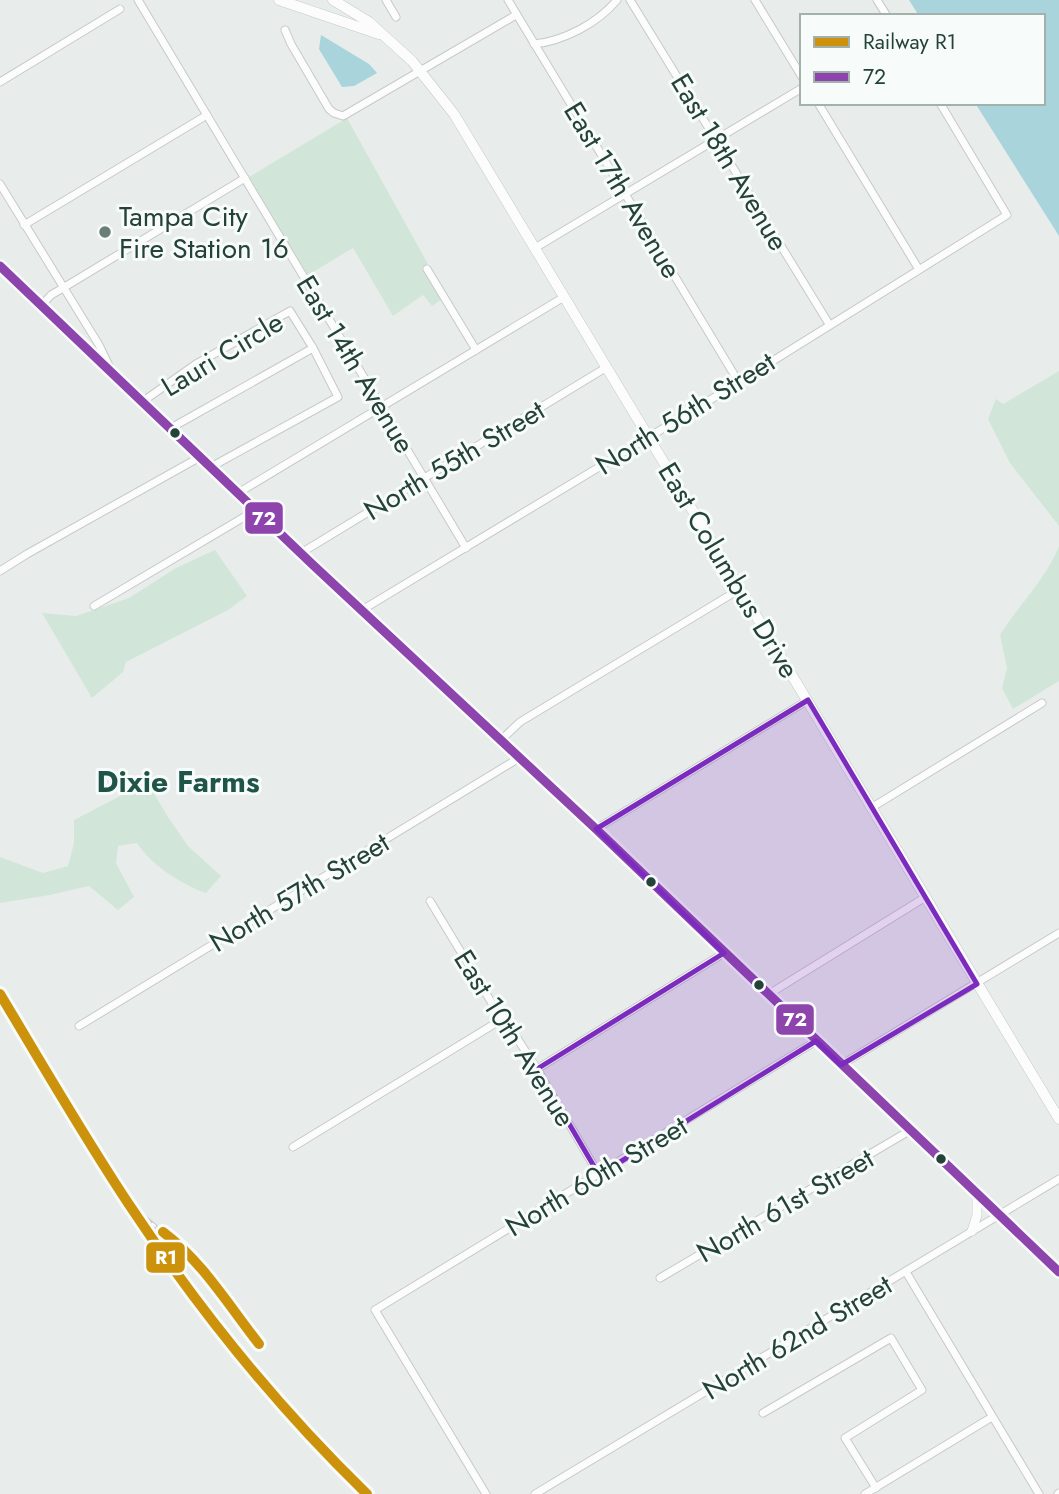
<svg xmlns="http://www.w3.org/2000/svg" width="1059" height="1494" font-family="Jost,sans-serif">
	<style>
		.green { fill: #d1e6d8 }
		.water { fill: #a9d4db }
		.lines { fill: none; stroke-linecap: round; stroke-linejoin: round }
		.minor-casing { stroke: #c5cac8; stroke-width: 9 }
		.tertiary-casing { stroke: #c5cac8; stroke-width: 10 }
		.secondary-casing { stroke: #c3cbc8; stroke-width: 11 }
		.minor { stroke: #fcfcfc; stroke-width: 7 }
		.tertiary { stroke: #fcfcfc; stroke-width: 9 }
		.secondary { stroke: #fcfcfc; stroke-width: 10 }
		.rail-casing { stroke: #c9cdcc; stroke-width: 4.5 }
		.rail { stroke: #f7fbf9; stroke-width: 2; stroke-dasharray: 5; stroke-linecap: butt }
		.bus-1-casing { stroke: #f7fbf9; stroke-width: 14 }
		.bus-1 { stroke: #8e44ad; stroke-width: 9 }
		.rail-1-casing { stroke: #f7fbf9; stroke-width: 16 }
		.rail-1 { stroke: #cd920c; stroke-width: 10 }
		.marked { fill: #7b2cbf; fill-opacity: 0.2; stroke: #7b2cbf; stroke-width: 5; stroke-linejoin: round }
		.poi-dot { fill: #697e78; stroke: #f7fbf9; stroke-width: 2.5 }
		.bus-dot { fill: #24423a; stroke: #f7fbf9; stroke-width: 2.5 }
		.labels { text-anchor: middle; stroke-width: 6; stroke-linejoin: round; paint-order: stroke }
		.street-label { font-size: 28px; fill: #24423a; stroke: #f7fbf9 }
		.poi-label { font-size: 28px; fill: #24423a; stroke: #f7fbf9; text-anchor: start }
		.neighbourhood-label { font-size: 30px; font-weight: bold; fill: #1f5548; stroke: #f7fbf9 }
		.line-badge { stroke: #f7fbf9; stroke-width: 2.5 }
		.badge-label { font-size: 19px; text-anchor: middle; font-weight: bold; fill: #fff }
	</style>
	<rect width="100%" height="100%" fill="#e8edeb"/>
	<!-- green -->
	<g class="green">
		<path d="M347,118L428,264L422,268L441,300L432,306L423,295L393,316L353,248L308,275L249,177Z"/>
		<path d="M1059,371V526L1010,463L988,419L996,399L1003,404Z"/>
		<path d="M1059,546V681L1013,709L1002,688L1007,668L1000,635C1019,604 1045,581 1059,546Z"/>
		<path d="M215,550L247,596L228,610L126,662L123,672L92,698L42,613L76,616L129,598L176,568Z"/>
		<path d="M147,782L168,817L188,846L221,876L206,893C181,884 152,866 137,843L118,846L116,863L134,897L118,910L89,886L50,895L0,903V857L43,873L68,866L74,843V820Z"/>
	</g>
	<!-- water -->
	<g class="water">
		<path d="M909,0H1059V236L975,103H1043V16H919Z"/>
		<path d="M321,35L369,64L377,73L354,86L342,87L319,49Z"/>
	</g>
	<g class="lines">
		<!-- minor casing -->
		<g class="minor-casing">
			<g id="minor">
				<path d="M138,0L466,548"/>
				<path d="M386,0L396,17"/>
				<path d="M508,0L738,381"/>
				<path d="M630,0L829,324"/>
				<path d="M755,0L802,77"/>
				<path d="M877,0L887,16"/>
				<path d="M285,30L291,44L329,109L334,113L343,116L516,15"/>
				<path d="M534,44C564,41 598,23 617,0"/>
				<path d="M0,82L120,9"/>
				<path d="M818,103L918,268"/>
				<path d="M0,184L99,345L113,374"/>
				<path d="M24,225L207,115"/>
				<path d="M535,248L802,88"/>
				<path d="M427,269L476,350"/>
				<path d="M41,306L51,295L63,288L245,178"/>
				<path d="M142,402L196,364L290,311L313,348L338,397L211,467"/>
				<path d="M171,428L313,348"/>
				<path d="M238,493L564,297"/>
				<path d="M301,553L607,367"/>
				<path d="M0,571L27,554L200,457"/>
				<path d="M94,606L256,510"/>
				<path d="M362,610L702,405L1007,215L940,103"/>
				<path d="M501,740L520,722L740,589"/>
				<path d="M871,808L1042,703"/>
				<path d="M596,829L808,700"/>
				<path d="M430,901L496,1010L504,1018L537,1069L599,1175"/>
				<path d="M769,994L924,898"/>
				<path d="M79,1026L519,758"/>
				<path d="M841,1065L1059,933"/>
				<path d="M537,1069L724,953"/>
				<path d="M293,1147L504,1018"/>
				<path d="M906,1272L1039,1494"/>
				<path d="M660,1278L909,1131"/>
				<path d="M763,1413L891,1338L922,1390L845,1438L876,1488"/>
				<path d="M486,1494L375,1310L816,1041"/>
				<path d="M535,1494L1059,1179"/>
				<path d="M865,1494L992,1417"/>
				<path d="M1058,1494L1059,1493"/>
			</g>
		</g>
		<!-- tertiary casing -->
		<g class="tertiary-casing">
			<g id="tertiary">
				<path d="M0,266L312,564L596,829L1059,1272"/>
				<path d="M972,1231L977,1215V1195"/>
			</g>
		</g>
		<!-- secondary casing -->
		<g class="secondary-casing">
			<g id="secondary">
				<path d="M279,0L379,34"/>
				<path d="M333,0L369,22L412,61L454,114L1059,1119"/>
			</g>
		</g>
		<!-- minor -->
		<use href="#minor" class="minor"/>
		<!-- tertiary -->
		<use href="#tertiary" class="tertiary"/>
		<!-- secondary -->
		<use href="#secondary" class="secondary"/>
		<!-- rail casing -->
		<g class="rail-casing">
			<path id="rail" d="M112,1179L136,1210L186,1252L259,1344"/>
		</g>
		<!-- rail -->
		<use href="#rail" class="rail"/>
		<!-- bus-1 casing -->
		<g class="bus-1-casing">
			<path id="bus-1" d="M0,266L312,564L596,829L1059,1272"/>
		</g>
		<!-- bus-1 -->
		<use href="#bus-1" class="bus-1"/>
		<!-- rail-1 casing -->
		<g class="rail-1-casing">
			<g id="rail-1">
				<path d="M0,994C42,1064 83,1135 128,1203C197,1307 277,1407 367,1494"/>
				<path d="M163,1232C202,1261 229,1306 259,1344"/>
			</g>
		</g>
		<!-- rail-1 -->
		<use href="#rail-1" class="rail-1"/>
	</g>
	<!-- marked area -->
	<path class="marked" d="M808,700L977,984L841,1065L816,1041L599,1175L537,1069L724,953L596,829Z"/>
	<!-- markers -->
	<circle class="poi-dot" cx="105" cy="232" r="7"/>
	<g class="bus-dot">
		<circle cx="175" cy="433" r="6"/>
		<circle cx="651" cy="882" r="6"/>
		<circle cx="759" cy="985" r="6"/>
		<circle cx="941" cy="1159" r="6"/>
	</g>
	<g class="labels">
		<!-- street labels -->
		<g class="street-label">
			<text transform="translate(730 162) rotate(59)" y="10">East 18th Avenue</text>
			<text transform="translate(623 190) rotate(59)" y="10">East 17th Avenue</text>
			<text transform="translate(222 354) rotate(-31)" y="10">Lauri Circle</text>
			<text transform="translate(356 364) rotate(59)" y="10">East 14th Avenue</text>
			<text transform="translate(685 413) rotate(-32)" y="10">North 56th Street</text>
			<text transform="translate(454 460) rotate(-31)" y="10">North 55th Street</text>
			<text transform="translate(729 570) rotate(59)" y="10">East Columbus Drive</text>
			<text transform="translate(299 892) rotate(-31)" y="10">North 57th Street</text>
			<text transform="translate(515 1038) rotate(58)" y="10">East 10th Avenue</text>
			<text transform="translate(596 1176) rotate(-31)" y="10">North 60th Street</text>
			<text transform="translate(785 1205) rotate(-30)" y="10">North 61st Street</text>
			<text transform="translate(797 1337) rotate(-31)" y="10">North 62nd Street</text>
		</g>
		<!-- poi labels -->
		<g class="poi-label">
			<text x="119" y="226">Tampa City<tspan x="119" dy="32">Fire Station 16</tspan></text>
		</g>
		<!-- neighbourhood labels -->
		<g class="neighbourhood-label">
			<text x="178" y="792">Dixie Farms</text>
		</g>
	</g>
	<g class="line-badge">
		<rect x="244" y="501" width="40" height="34" rx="7" fill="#8e44ad"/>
		<rect x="775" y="1003" width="40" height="33" rx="7" fill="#8e44ad"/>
		<rect x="145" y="1241" width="41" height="33" rx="7" fill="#cd920c"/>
	</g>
	<g class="badge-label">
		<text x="264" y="525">72</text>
		<text x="795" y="1026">72</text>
		<text x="166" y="1264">R1</text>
	</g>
	<!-- legend -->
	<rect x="800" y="14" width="245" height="91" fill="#f7fbf9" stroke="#a3b1ad" stroke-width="2"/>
	<rect x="814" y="37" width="35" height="10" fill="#cd920c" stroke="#a3b1ad" stroke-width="2"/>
	<text x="863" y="49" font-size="21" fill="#24423a">Railway R1</text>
	<rect x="814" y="72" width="35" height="10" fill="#8e44ad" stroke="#a3b1ad" stroke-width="2"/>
	<text x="863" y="84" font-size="21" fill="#24423a">72</text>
</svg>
